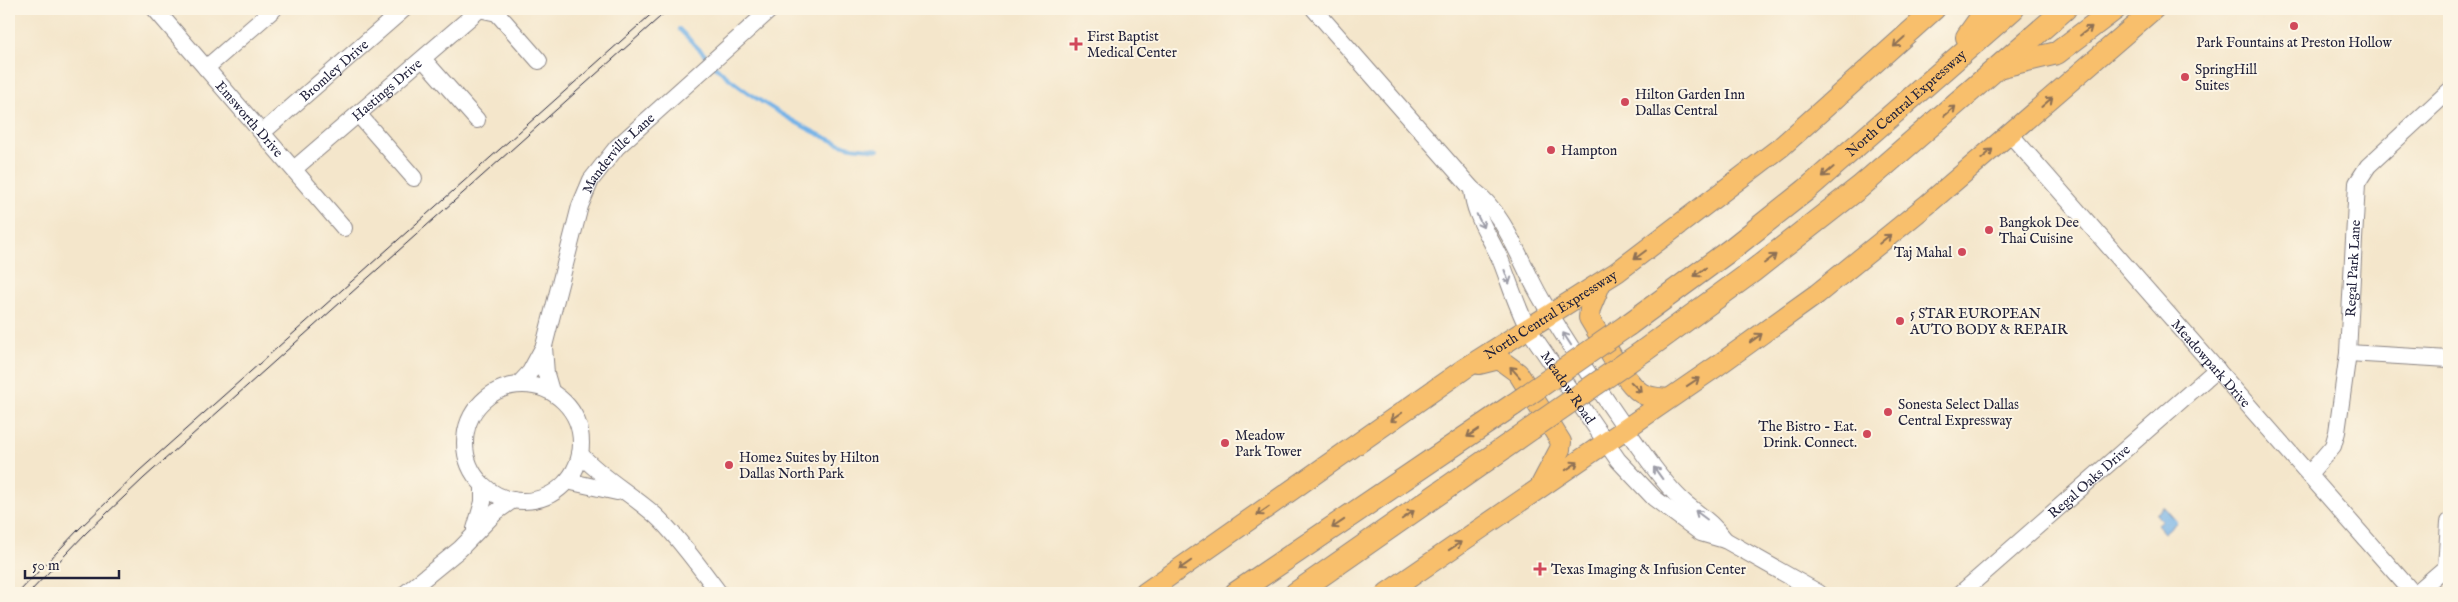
<svg xmlns="http://www.w3.org/2000/svg" width="2458" height="602" font-family="'IM FELL English',serif">
	<style>
		.water { fill: #74b2e7; stroke: #4b6a91 }
		.lines { fill: none; stroke-linecap: round; stroke-linejoin: round }
		.stream { stroke: #74b2e7; stroke-width: 4 }
		.minor-casing { stroke: #8b8483; stroke-width: 18 }
		.major-casing { stroke: #8b8483; stroke-width: 22 }
		.highway-casing { stroke: #8b8483; stroke-width: 24 }
		.minor { stroke: #fff; stroke-width: 16 }
		.major { stroke: #f8bf6c; stroke-width: 20 }
		.highway { stroke: #f8bf6c; stroke-width: 22 }
		.tram { stroke: #22223b; stroke-width: 1 }
		.highway-bridge-casing { stroke: #8b8483; stroke-width: 24; stroke-linecap: butt }
		.highway-bridge { stroke: #f8bf6c; stroke-width: 22 }
		.oneway { stroke: #8d7054 }
		.oneway2 { stroke: #9c9ca7 }
		.poi-dot { fill: #d1495b; stroke: #fcf5e5; stroke-width: 2 }
		.labels { text-anchor: middle; stroke-width: 4; stroke-linejoin: round; paint-order: stroke }
		.poi-label { font-size: 14px; fill: #22223b; stroke: #fcf5e5; text-anchor: start }
		.street-label { font-size: 14px; fill: #22223b; stroke: #fcf5e5 }
	</style>
	<rect width="100%" height="100%" fill="#fcf5e5"/>
	<filter id="ink" filterUnits="userSpaceOnUse"><feTurbulence type="fractalNoise" baseFrequency=".02" numOctaves="2"/><feDisplacementMap in="SourceGraphic" scale="10" xChannelSelector="R" yChannelSelector="G"/><feConvolveMatrix kernelMatrix="1 2 1 2 8 2 1 2 1" color-interpolation-filters="sRGB"/></filter>
	<filter id="wash" filterUnits="userSpaceOnUse"><feTurbulence type="fractalNoise" baseFrequency=".0096" numOctaves="4" result="noise"/><feDisplacementMap in="SourceGraphic" scale="20" xChannelSelector="R" yChannelSelector="G"/><feGaussianBlur stdDeviation="1.12" result="paint"/><feColorMatrix in="noise" values="0 0 0 0 0 0 0 0 0 0 0 0 0 0 0 0 0 1.4 0 .05"/><feComposite in="paint" operator="in"/></filter>
	<g filter="url(#wash)">
		<rect width="100%" height="100%" fill="#f4e6cb"/>
		<!-- water -->
		<path class="water" d="M2164,507L2177,522L2164,533L2157,525L2162,521L2156,514Z"/>
		<g class="lines">
			<!-- stream -->
			<g class="stream">
				<path d="M679,29L710,60"/>
				<path d="M714,65C741,92 807,132 844,145C854,149 867,148 878,150"/>
			</g>
		</g>
	</g>
	<g filter="url(#ink)">
		<g class="lines">
			<!-- minor casing -->
			<g class="minor-casing">
				<g id="minor">
					<path id="s1" d="M155,9L344,228"/>
					<path d="M479,9L497,13L539,61"/>
					<path d="M1314,9L1472,189C1507,215 1520,263 1542,300C1571,350 1605,399 1638,446C1652,465 1666,486 1684,502C1699,515 1712,522 1725,540"/>
					<path d="M423,59L477,120"/>
					<path d="M206,68L274,9"/>
					<path d="M358,114L414,178"/>
					<path id="s2" d="M263,132L404,9"/>
					<path id="s3" d="M2010,134L2413,593"/>
					<path id="s4" d="M294,169L480,9"/>
					<path id="s5" d="M1472,189C1474,216 1490,236 1501,261C1510,284 1517,308 1529,330L1618,460L1654,498L1701,533L1725,540L1819,593"/>
					<path d="M544,347L546,374L551,391"/>
					<path d="M2348,353L2449,359"/>
					<circle cx="523" cy="443" r="58"/>
					<path id="s6" d="M518,385L530,372L544,346L580,206L591,180L617,147L771,9"/>
					<path d="M580,454C602,478 630,493 655,515C676,534 702,570 719,593"/>
					<path id="s7" d="M2309,474L2333,446L2337,432L2348,353L2357,183L2368,166L2449,91"/>
					<path d="M567,481L617,492"/>
					<path d="M475,529L483,502V486"/>
					<path d="M406,593L460,549L496,512L513,500"/>
					<path id="s8" d="M1961,593L2217,369"/>
					<path d="M2416,593L2446,567L2449,522"/>
				</g>
			</g>
			<!-- major casing -->
			<g class="major-casing">
				<g id="major">
					<path d="M1600,285L1590,309L1589,318C1601,337 1624,382 1641,393C1649,398 1659,398 1668,399"/>
					<path d="M1479,364L1499,359L1518,373L1561,442L1560,449L1541,485"/>
					<path id="s9" d="M1145,593L1464,369L1617,272L1781,147L1935,9"/>
					<path d="M1387,593L1717,366L1817,294L1928,204L2154,9"/>
				</g>
			</g>
			<!-- highway casing -->
			<g class="highway-casing">
				<g id="highway">
					<path d="M1967,37L1987,9"/>
					<path d="M2002,66L2057,53L2115,9"/>
					<path id="s10" d="M1628,325L1733,248L1806,190L2013,9"/>
					<path d="M1645,350L1753,271L1860,187L2065,9"/>
					<path d="M1236,593L1513,405"/>
					<path d="M1296,593L1531,429"/>
				</g>
			</g>
			<!-- minor -->
			<use href="#minor" class="minor"/>
			<!-- major -->
			<use href="#major" class="major"/>
			<!-- highway -->
			<use href="#highway" class="highway"/>
			<!-- tram -->
			<g class="tram">
				<path d="M18,593L80,528L139,471L657,9"/>
				<path d="M29,593L86,533L144,478L669,9"/>
			</g>
			<!-- highway-bridge casing -->
			<g class="highway-bridge-casing">
				<g id="highway-bridge">
					<path d="M1513,405L1628,325"/>
					<path d="M1531,429L1645,350"/>
				</g>
			</g>
			<!-- highway-bridge -->
			<use href="#highway-bridge" class="highway-bridge"/>
		</g>
		<!-- one-way arrows -->
		<defs><path id="oneway-shaft" d="M-6 0H5M1.5-3L5.5 0L1.5 3" fill="none" stroke-width="1.6" stroke-linecap="round" stroke-linejoin="round" transform="scale(1.25)"/></defs>
		<g class="oneway">
			<use href="#oneway-shaft" transform="translate(2086 31) rotate(-37)"/>
			<use href="#oneway-shaft" transform="translate(1899 42) rotate(138)"/>
			<use href="#oneway-shaft" transform="translate(2047 102) rotate(-41)"/>
			<use href="#oneway-shaft" transform="translate(1950 111) rotate(-41)"/>
			<use href="#oneway-shaft" transform="translate(1987 154) rotate(-41)"/>
			<use href="#oneway-shaft" transform="translate(1828 172) rotate(139)"/>
			<use href="#oneway-shaft" transform="translate(1885 239) rotate(-39)"/>
			<use href="#oneway-shaft" transform="translate(1640 255) rotate(143)"/>
			<use href="#oneway-shaft" transform="translate(1770 259) rotate(-37)"/>
			<use href="#oneway-shaft" transform="translate(1700 272) rotate(144)"/>
			<use href="#oneway-shaft" transform="translate(1756 338) rotate(-36)"/>
			<use href="#oneway-shaft" transform="translate(1515 372) rotate(-132)"/>
			<use href="#oneway-shaft" transform="translate(1693 382) rotate(-34)"/>
			<use href="#oneway-shaft" transform="translate(1636 387) rotate(45)"/>
			<use href="#oneway-shaft" transform="translate(1396 417) rotate(145)"/>
			<use href="#oneway-shaft" transform="translate(1473 433) rotate(146)"/>
			<use href="#oneway-shaft" transform="translate(1572 466) rotate(-34)"/>
			<use href="#oneway-shaft" transform="translate(1263 511) rotate(145)"/>
			<use href="#oneway-shaft" transform="translate(1408 515) rotate(-35)"/>
			<use href="#oneway-shaft" transform="translate(1338 524) rotate(146)"/>
			<use href="#oneway-shaft" transform="translate(1455 546) rotate(-34)"/>
			<use href="#oneway-shaft" transform="translate(1185 565) rotate(145)"/>
		</g>
		<g class="oneway2">
			<use href="#oneway-shaft" transform="translate(1480 221) rotate(64)"/>
			<use href="#oneway-shaft" transform="translate(1507 277) rotate(70)"/>
			<use href="#oneway-shaft" transform="translate(1567 339) rotate(-123)"/>
			<use href="#oneway-shaft" transform="translate(1658 473) rotate(-126)"/>
			<use href="#oneway-shaft" transform="translate(1701 515) rotate(-143)"/>
		</g>
	</g>
	<!-- markers -->
	<g class="poi-dot">
		<circle cx="2294" cy="26" r="5"/>
		<path d="M1073.5 36.5h5v5h5v5h-5v5h-5v-5h-5v-5h5z"/>
		<circle cx="2185" cy="77" r="5"/>
		<circle cx="1625" cy="102" r="5"/>
		<circle cx="1551" cy="150" r="5"/>
		<circle cx="1989" cy="230" r="5"/>
		<circle cx="1962" cy="252" r="5"/>
		<circle cx="1900" cy="321" r="5"/>
		<circle cx="1888" cy="412" r="5"/>
		<circle cx="1867" cy="434" r="5"/>
		<circle cx="1225" cy="443" r="5"/>
		<circle cx="729" cy="465" r="5"/>
		<path d="M1537.5 561.5h5v5h5v5h-5v5h-5v-5h-5v-5h5z"/>
	</g>
	<g class="labels">
		<!-- poi labels -->
		<g class="poi-label">
			<text x="1087" y="41">First Baptist<tspan x="1087" dy="16">Medical Center</tspan></text>
			<text x="2294" y="47" text-anchor="middle">Park Fountains at Preston Hollow</text>
			<text x="2195" y="74">SpringHill<tspan x="2195" dy="16">Suites</tspan></text>
			<text x="1635" y="99">Hilton Garden Inn<tspan x="1635" dy="16">Dallas Central</tspan></text>
			<text x="1561" y="155">Hampton</text>
			<text x="1999" y="227">Bangkok Dee<tspan x="1999" dy="16">Thai Cuisine</tspan></text>
			<text x="1952" y="257" text-anchor="end">Taj Mahal</text>
			<text x="1910" y="318">5 STAR EUROPEAN<tspan x="1910" dy="16">AUTO BODY &amp; REPAIR</tspan></text>
			<text x="1898" y="409">Sonesta Select Dallas<tspan x="1898" dy="16">Central Expressway</tspan></text>
			<text x="1857" y="431" text-anchor="end">The Bistro - Eat.<tspan x="1857" dy="16">Drink. Connect.</tspan></text>
			<text x="1235" y="440">Meadow<tspan x="1235" dy="16">Park Tower</tspan></text>
			<text x="739" y="462">Home2 Suites by Hilton<tspan x="739" dy="16">Dallas North Park</tspan></text>
			<text x="1551" y="574">Texas Imaging &amp; Infusion Center</text>
		</g>
		<!-- street labels -->
		<g class="street-label">
			<text dy="5" stroke="none"><textPath href="#s2" startOffset="94">Bromley Drive</textPath></text>
			<text dy="5" stroke="none"><textPath href="#s4" startOffset="122">Hastings Drive</textPath></text>
			<text dy="5" stroke="none"><textPath href="#s10" startOffset="356">North Central Expressway</textPath></text>
			<text dy="5" stroke="none"><textPath href="#s1" startOffset="145">Emsworth Drive</textPath></text>
			<text dy="5" stroke="none"><textPath href="#s6" startOffset="258">Manderville Lane</textPath></text>
			<text dy="5" stroke="none"><textPath href="#s7" startOffset="216">Regal Park Lane</textPath></text>
			<text dy="5" stroke="none"><textPath href="#s9" startOffset="492">North Central Expressway</textPath></text>
			<text dy="5" stroke="none"><textPath href="#s3" startOffset="305">Meadowpark Drive</textPath></text>
			<text dy="5" stroke="none"><textPath href="#s5" startOffset="222">Meadow Road</textPath></text>
			<text dy="5" stroke="none"><textPath href="#s8" startOffset="170">Regal Oaks Drive</textPath></text>
		</g>
	</g>
	<!-- margin -->
	<rect width="2458" height="602" fill="none" stroke="#fcf5e5" stroke-width="30"/>
	<!-- scale -->
	<path d="M25 570v8h94v-8" fill="none" stroke="#22223b" stroke-width="2.5"/>
	<text x="32" y="570" font-size="15" fill="#22223b" stroke="#fcf5e5" stroke-width="4" paint-order="stroke">50 m</text>
</svg>
